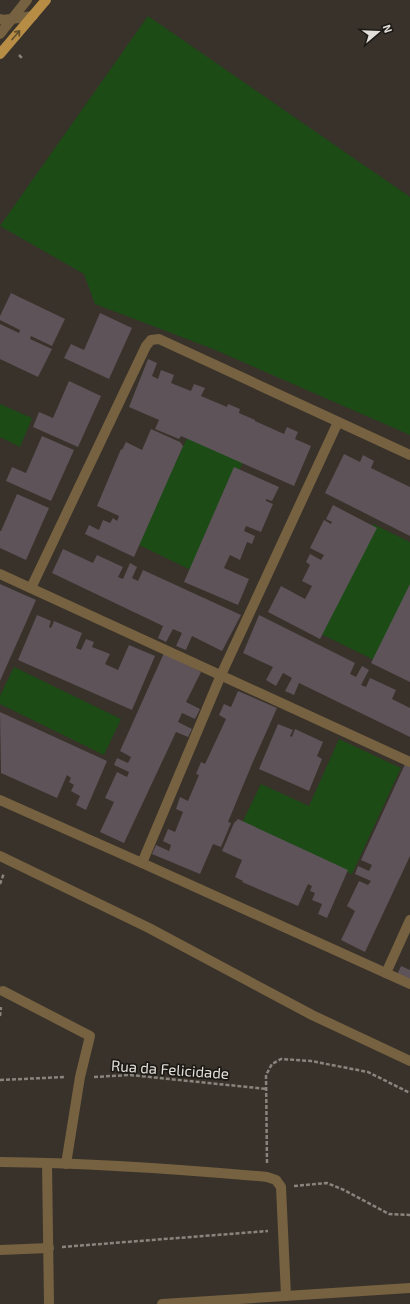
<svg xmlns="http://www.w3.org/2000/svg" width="410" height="1304" font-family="'Exo 2',sans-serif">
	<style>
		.green { fill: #1c4b16 }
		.building { fill: #5d5359 }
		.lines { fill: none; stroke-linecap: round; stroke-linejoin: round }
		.path { stroke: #89847d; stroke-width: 2.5; stroke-dasharray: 4 2; stroke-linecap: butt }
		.lane { stroke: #766141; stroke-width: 10 }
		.street { stroke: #766141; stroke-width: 10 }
		.primary { stroke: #b78d46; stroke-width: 10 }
		.oneway { stroke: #624e2c }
		.labels { text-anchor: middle; stroke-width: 3.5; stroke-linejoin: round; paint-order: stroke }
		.street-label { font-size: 15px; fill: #e2ded9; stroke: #1d1a16 }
	</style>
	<rect width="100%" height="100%" fill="#38322a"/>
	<!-- green -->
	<g class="green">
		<path d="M148,16L410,197V435L213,349L95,304L84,274L0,226Z"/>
		<path d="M0,404L32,418L20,447L0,437Z"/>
		<path d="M189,434L244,460L193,571L137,544Z"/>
		<path d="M373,524L410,542V589L376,661L321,634Z"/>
		<path d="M14,667L121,719L104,755L0,704V696Z"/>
		<path d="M339,739L401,768L352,874L242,823L261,784L309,806Z"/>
	</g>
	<!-- building -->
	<g class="building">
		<path d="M11,293L65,319L52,346L31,336L30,339L52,349L38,377L0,359V324L19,333L20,330L0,320V316Z"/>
		<path d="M100,313L132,328L109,379L64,358L71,344L84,350Z"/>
		<path d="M148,359L157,363L152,376L158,379L161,370L174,375L171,383L191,391L194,384L205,388L201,396L227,407L228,404L240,409L239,413L255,420V421L284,434L287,427L298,432L295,439L311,446L294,486L181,436L179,439L155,429L159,420L129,407Z"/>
		<path d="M69,381L101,396L78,447L33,427L39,412L53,418Z"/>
		<path d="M151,429L180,442L183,446L134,557L85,534L89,525L99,530L103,520L110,523L113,518L117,521L119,516L97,506L121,449L122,450L126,442L142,450Z"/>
		<path d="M42,436L74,450L51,501L6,481L12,467L26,473Z"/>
		<path d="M344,454L360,462L363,455L374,461L371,468L410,487V536L325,493Z"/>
		<path d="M234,467L279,487L272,501L266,499V501L273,504L261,532L246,526L244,531L255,536L252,544L247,542L240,560L230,555L224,568L249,579L238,605L184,582Z"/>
		<path d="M17,494L49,508L26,560L0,548V531H1Z"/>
		<path d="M333,505L377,528L320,639L268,612L281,586L305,599L312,586L302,581L310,565L306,562L310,554L321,560L324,555L310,548L324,520L331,524L332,522L326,519Z"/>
		<path d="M63,549L93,563L97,555L123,567L118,577L123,579L130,563L137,567L132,578L138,581L143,570L241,615L222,651L192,636L186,650L176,646L182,633L173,629L166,642L158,638L163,626L52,573Z"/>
		<path d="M0,584L36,600L0,681Z"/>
		<path d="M410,584V682L371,663Z"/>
		<path d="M37,615L51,621L49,627L51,628L54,621L82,633L76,648L81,650L86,639L94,642L92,647L110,654L105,664L118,670L129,645L155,656L132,710L18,660Z"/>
		<path d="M259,615L355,663L350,674L356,677L362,666L369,670L361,685L366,687L370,678L396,690L392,699L410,708V737L299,683L294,695L285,691L292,678L283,673L276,686L266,680L273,667L243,653Z"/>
		<path d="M164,653L201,672L186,702L200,709L195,719L182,713L178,722L192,729L188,737L176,732L124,843L100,832L114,802L105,798L117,772L127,777L129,772L114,765L117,758L128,763L131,757L120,751Z"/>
		<path d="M238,691L277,708L252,764L228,822L231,823L221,847L213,844L200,874L152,854L156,845L169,851L171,845L163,841L168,829L175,832L183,812L176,809L180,797L188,801L199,775L196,774L201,762L205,764L226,719L219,715L224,704L231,707Z"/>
		<path d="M0,712L107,761L86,810L76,805L80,796L71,791L74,785L69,782L71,778L67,775L57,798L1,773Z"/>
		<path d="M278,724L293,730L290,736L292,737L295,729L323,742L317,756L322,759L309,791L259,769Z"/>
		<path d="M406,762L410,764V856L365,952L341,940L355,911L347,906L359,881L368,885L371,881L355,874L358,866L369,871L372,865L361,860Z"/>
		<path d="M238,819L348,870L327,918L318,914L322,904L312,900L315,893L310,891L312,886L308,884L298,906L242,882L243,881L235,877L242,860L222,851L234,823Z"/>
		<path d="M401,966L410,970V981L397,975Z"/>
	</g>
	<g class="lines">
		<!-- path -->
		<g class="path">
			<path d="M19,55L23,59"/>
			<path d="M0,884L4,873"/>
			<path d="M0,1016L1,1007"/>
			<path d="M94,1077L130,1075L267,1089"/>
			<path d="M0,1080L65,1077"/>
			<path d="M267,1163L266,1075L272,1064L281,1059L311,1061L368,1072L410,1093"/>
			<path d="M294,1186L327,1183L344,1190L389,1214L410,1215"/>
			<path d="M62,1247L268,1231"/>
		</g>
		<!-- lane -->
		<g class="lane">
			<path d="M0,34L27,0"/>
			<path d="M0,574L410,762"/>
			<path d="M31,588L146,346L151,340L159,339L410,455"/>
			<path d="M0,800L142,863L410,984"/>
			<path d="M142,863L221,675L338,422"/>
			<path d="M386,973L410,920"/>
		</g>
		<!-- street -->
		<g class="street">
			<path d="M0,19L3,20L33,16"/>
			<path d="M0,856L149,928L312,1015L410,1061"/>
			<path d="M3,991L90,1036L80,1077L66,1164"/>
			<path d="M0,1162C89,1163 178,1169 267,1177L276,1180L281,1187L286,1296"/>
			<path d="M47,1163L49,1304"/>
			<path d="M0,1250L49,1248"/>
			<path d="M162,1304L410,1288"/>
		</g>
		<!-- primary -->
		<path class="primary" d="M0,54L46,0"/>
	</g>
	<!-- one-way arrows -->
	<defs><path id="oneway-shaft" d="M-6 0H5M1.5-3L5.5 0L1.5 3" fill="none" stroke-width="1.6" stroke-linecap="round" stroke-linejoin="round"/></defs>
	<use class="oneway" href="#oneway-shaft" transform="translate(16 35) rotate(-49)"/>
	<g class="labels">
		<!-- street labels -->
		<g class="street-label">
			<text transform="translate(170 1070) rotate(4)" y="5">Rua da Felicidade</text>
		</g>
	</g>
	<!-- north arrow -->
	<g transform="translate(378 32) rotate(71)" stroke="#1d1a16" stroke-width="3" paint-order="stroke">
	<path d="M0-3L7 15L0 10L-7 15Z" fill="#e2ded9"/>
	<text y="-6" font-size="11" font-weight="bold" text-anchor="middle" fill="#e2ded9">N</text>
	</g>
</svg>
